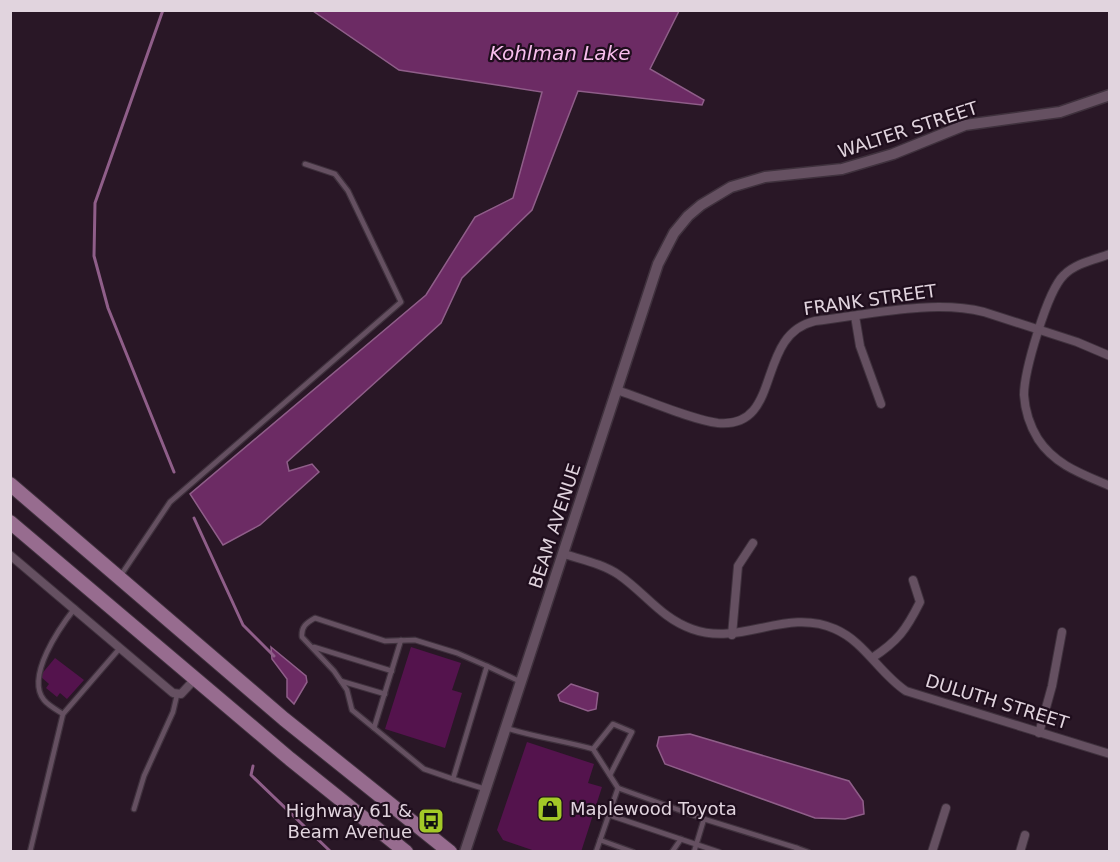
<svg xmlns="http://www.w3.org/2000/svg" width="1120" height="862" font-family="'DejaVu Sans',sans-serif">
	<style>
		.water { fill: #6c2b64; stroke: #8f5e89; stroke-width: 1.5 }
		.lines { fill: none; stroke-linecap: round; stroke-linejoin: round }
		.stream { stroke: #8f5e89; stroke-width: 3 }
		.building { fill: #54134d }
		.service-casing { stroke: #3f313d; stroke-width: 7 }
		.minor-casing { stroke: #3f313d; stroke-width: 10 }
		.tertiary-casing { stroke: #3f313d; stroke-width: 13 }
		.primary-casing { stroke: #3f313d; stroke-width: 16 }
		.service { stroke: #655061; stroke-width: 4.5 }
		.minor { stroke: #655061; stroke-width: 8 }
		.tertiary { stroke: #655061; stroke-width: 10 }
		.primary { stroke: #976c8f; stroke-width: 14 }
		.labels { text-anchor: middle; stroke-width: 4.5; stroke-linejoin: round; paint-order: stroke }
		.street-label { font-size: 18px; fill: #e1d4de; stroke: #1f0e1d }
		.poi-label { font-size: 18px; fill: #e1d4de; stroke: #1f0e1d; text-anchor: start }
		.water-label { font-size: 20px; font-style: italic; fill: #f8beed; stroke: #1f0e1d }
	</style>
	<rect width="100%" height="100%" fill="#291726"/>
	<!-- water -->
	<g class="water">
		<path d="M313,11H679L650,69L704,100L702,105L578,91L532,210L462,278L441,323L287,462L289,471L312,464L319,472L260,525L223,545L190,494L426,295L475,217L513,198L542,92L399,70Z"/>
		<path d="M271,647L306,676L307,682L294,704L287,697V679L272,659Z"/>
		<path d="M571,684L598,693L596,709L588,711L560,701L558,695Z"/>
		<path d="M690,734L849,781L863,801L864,814L845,819L815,818L665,764L657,746L659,737Z"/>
	</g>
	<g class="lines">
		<!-- stream -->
		<g class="stream">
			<path d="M163,10L95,203L94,256L108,308L174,472"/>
			<path d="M194,518L243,625L274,656"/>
			<path d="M253,766L251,775L331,852"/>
		</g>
	</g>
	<!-- building -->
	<g class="building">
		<path d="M411,647L461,663L452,690L462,693L445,748L385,729Z"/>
		<path d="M55,658L84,680L67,699L60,693L57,697L46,688L49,684L40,676Z"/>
		<path d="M527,742L594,764L588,783L602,787L581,852H538L503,840L497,830Z"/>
	</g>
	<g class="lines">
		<!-- service casing -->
		<g class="service-casing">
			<g id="service">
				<path d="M121,575L170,502L401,302L348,191L335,174L305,164"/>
				<path d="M314,647L392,671"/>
				<path d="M341,681L385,694"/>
				<path d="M63,714C57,710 49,706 44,700C25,677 60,627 75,608"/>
				<path d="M374,728L401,640"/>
				<path d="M506,728C535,737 564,741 593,749L618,788L596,852"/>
				<path d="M593,749L613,724L632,732L610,775"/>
				<path d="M453,779L424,769L352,710L347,690L334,671L302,637C301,627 306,623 315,618L385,641L415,640L457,653L487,666"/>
				<path d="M618,788L704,819L694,852"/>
				<path d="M485,789L453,779L487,666L519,681"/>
				<path d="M134,809L144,776L173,712L177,695"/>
				<path d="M609,815L719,852"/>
				<path d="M704,819L797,848L796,852"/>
				<path d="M600,840L633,852"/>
				<path d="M797,848L808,852"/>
				<path d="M30,852L63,714L120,648"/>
				<path d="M672,852L681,839"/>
			</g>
		</g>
		<!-- minor casing -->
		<g class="minor-casing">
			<g id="minor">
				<path d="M1110,254C1094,260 1076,263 1064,275C1047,291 1024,372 1024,395C1025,410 1030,426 1038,439C1055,465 1082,474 1110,486"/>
				<path d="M855,316L860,346L881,404"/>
				<path d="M617,390C644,399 692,420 718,423C784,429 754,335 815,321C867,315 933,299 984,312L1077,342L1110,356"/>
				<path d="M564,554C583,560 603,564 619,575C645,593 661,618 692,629C741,647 786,607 835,629C865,642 879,673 906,691L1110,754"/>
				<path d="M10,555L173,693L181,694L195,679"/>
				<path d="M732,635L738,566L753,543"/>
				<path d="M872,658C898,641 906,630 920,602L913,580"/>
				<path d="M1039,733L1052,686L1062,632"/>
				<path d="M932,852L946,808"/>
				<path d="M1020,852L1025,835"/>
			</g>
		</g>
		<!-- tertiary casing -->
		<g class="tertiary-casing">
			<path id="tertiary" d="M465,852L658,264L674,233L688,216L701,205L731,187L765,177L842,169L893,154L965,125L1060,112L1110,95"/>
		</g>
		<!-- primary casing -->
		<g class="primary-casing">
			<g id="primary">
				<path d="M10,484L284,719L450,852"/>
				<path d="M10,522L290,759L406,852"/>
			</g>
		</g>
		<!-- service -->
		<use href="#service" class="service"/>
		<!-- minor -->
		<use href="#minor" class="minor"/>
		<!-- tertiary -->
		<use href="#tertiary" class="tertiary"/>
		<!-- primary -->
		<use href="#primary" class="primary"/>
	</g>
	<!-- icons -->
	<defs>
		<g id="shop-square" transform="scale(1.35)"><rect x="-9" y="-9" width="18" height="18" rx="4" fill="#a3c927" stroke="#1f0e1d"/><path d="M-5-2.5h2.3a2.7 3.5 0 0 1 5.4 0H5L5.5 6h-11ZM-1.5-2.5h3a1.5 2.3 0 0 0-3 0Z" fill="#111"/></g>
		<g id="bus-square" transform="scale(1.35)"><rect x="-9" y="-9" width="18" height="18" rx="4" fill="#a3c927" stroke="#1f0e1d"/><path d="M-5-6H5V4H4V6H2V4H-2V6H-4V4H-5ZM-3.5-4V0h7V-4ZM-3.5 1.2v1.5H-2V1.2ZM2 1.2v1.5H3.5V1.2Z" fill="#111"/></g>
	</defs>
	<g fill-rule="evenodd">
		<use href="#shop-square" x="550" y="809"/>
		<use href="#bus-square" x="431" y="821"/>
	</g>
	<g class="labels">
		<!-- street labels -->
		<g class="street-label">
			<text transform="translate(908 130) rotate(-18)" y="6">WALTER STREET</text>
			<text transform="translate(870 300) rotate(-8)" y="6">FRANK STREET</text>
			<text transform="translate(555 526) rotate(-72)" y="6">BEAM AVENUE</text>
			<text transform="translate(997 702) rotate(17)" y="6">DULUTH STREET</text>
		</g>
		<!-- poi labels -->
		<g class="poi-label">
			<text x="570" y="815">Maplewood Toyota</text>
			<text x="412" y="817" text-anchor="end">Highway 61 &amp;<tspan x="412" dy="21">Beam Avenue</tspan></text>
		</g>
		<!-- water labels -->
		<g class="water-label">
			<text x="560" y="60">Kohlman Lake</text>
		</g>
	</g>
	<!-- border -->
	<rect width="1120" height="862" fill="none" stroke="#e1d4de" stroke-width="24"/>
</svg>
